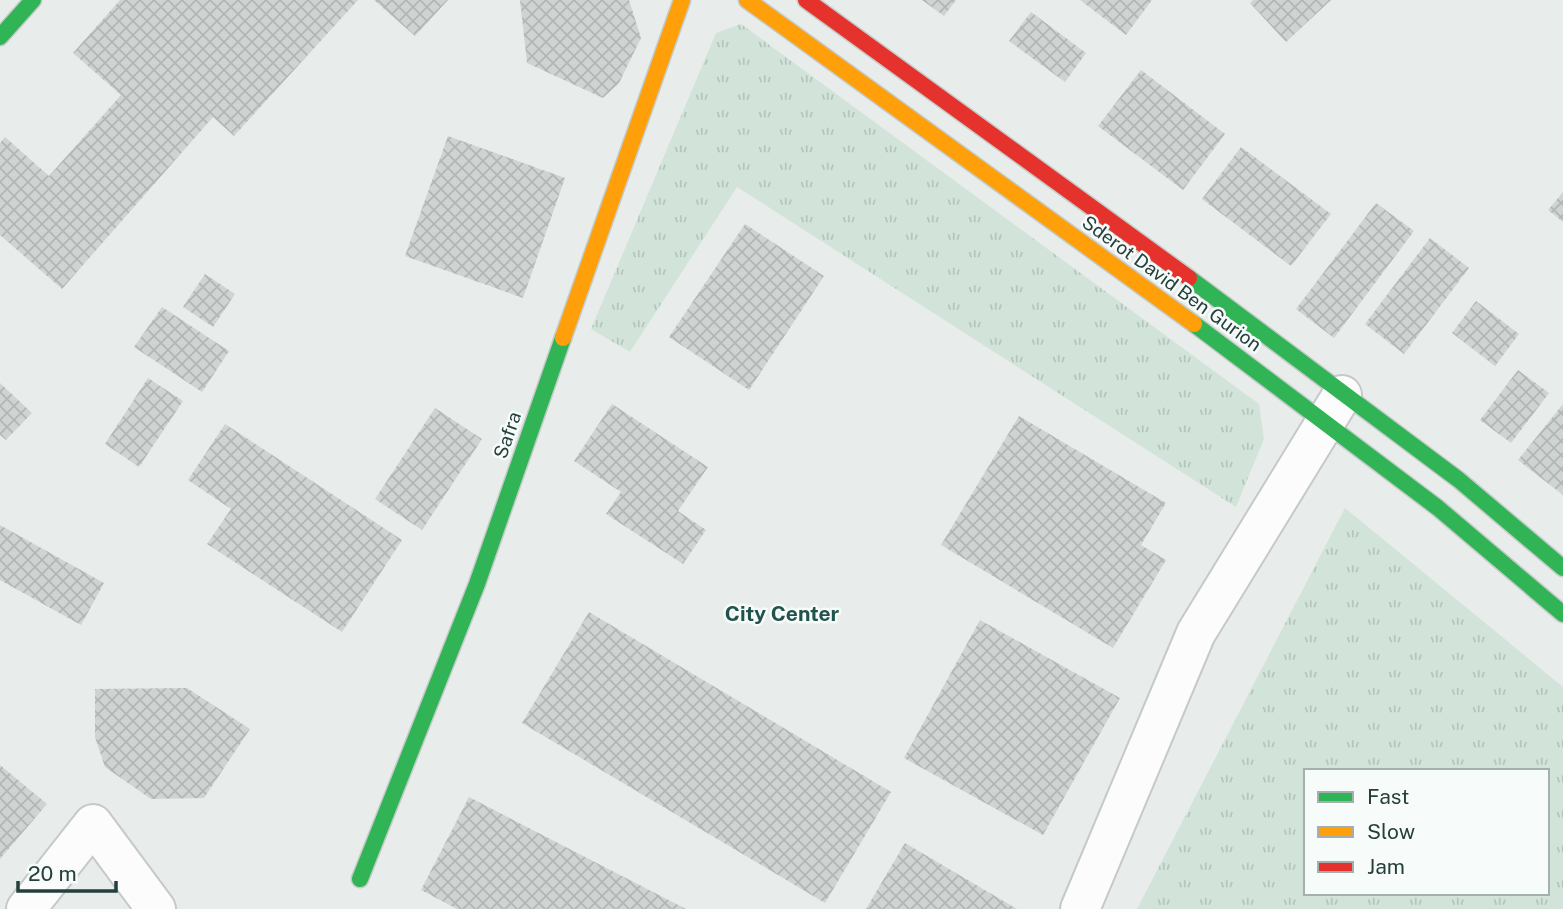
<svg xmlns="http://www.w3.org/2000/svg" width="1563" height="909" font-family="'Public Sans',sans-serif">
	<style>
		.park { fill: url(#park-tufts); fill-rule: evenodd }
		.building { fill: url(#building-cross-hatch) }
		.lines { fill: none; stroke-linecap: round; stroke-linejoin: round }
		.street-casing { stroke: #c5c9c7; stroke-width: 42 }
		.fast-casing { stroke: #c3cac8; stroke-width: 19 }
		.slow-casing { stroke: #c3cac8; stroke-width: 19 }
		.jam-casing { stroke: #c3cac8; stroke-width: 19 }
		.street { stroke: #fcfcfc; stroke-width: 38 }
		.fast { stroke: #30b455; stroke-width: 16 }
		.slow { stroke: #ff9f0a; stroke-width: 16 }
		.jam { stroke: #e5322d; stroke-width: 16 }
		.labels { text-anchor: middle; stroke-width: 5; stroke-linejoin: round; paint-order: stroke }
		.street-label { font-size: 19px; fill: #25403c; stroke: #f7fbf9 }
		.neighbourhood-label { font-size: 21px; font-weight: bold; fill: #21524b; stroke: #f7fbf9 }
	</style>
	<defs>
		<pattern id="park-tufts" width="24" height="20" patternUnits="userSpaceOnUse" patternTransform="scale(1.75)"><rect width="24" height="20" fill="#d2e4d9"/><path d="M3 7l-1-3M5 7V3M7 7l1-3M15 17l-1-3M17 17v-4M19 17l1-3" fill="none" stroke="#b4c5bb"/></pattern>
		<pattern id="building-cross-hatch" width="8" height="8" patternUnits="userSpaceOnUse" patternTransform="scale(1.75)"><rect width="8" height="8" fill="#cfd3d2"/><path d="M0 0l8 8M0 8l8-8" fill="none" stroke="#b2b6b5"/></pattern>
	</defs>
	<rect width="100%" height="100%" fill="#e8ecea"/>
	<!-- park -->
	<g class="park">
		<path d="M741,24L1259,404L1264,439L1236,507L737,187L630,352L591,329L716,33Z"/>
		<path d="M1345,508L1563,687V909H1137ZM1306,771H1547V893H1306Z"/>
	</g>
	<!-- building -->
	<g class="building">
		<path d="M120,0H358L234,136L213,117L62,289L0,235V143L5,137L49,176L121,95L73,53Z"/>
		<path d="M374,0H448L415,36Z"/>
		<path d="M520,0H629L641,38L619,83L603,98L527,63Z"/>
		<path d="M922,0H956L944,16Z"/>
		<path d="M1080,0H1152L1126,35Z"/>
		<path d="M1253,0H1331L1286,42L1250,3Z"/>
		<path d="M1031,12L1086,53L1065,82L1009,41Z"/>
		<path d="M1141,70L1225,134L1183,190L1098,126Z"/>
		<path d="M448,136L565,178L523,298L405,256Z"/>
		<path d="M1241,147L1331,214L1291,266L1202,199Z"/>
		<path d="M1563,192V222L1548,210Z"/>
		<path d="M1376,203L1414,231L1334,338L1296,309Z"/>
		<path d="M745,224L824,276L749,390L669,337Z"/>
		<path d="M1430,238L1469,268L1404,354L1365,324Z"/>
		<path d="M205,274L235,294L213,327L183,307Z"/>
		<path d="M1476,301L1519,334L1495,366L1452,333Z"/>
		<path d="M162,307L229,351L202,392L134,347Z"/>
		<path d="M1518,370L1549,393L1511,443L1480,420Z"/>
		<path d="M148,378L183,401L139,467L105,444Z"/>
		<path d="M0,383L32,413L6,440L0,435Z"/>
		<path d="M612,404L708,467L678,511L706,530L683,564L606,514L621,492L574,461Z"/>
		<path d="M1563,404V495L1518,460Z"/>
		<path d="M435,408L482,439L422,530L375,499Z"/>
		<path d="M1019,416L1166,503L1141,545L1166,560L1113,648L941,545Z"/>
		<path d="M225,424L402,540L342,632L207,544L231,509L188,480Z"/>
		<path d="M0,525L104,583L81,625L0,580Z"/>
		<path d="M589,612L891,792L825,903L522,723Z"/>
		<path d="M980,620L1120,698L1043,835L904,758Z"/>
		<path d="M187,688L250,729L204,798L151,799L105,767L95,737V689Z"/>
		<path d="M0,765L47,804L0,859Z"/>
		<path d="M469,797L686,909H457L421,890Z"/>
		<path d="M905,843L1017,909H866Z"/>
	</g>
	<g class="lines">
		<!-- street casing -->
		<g class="street-casing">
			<g id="street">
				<path d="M26,909L93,824L156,909"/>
				<path d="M1080,909L1196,633L1342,395"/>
			</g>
		</g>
		<!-- fast casing -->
		<g class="fast-casing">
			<g id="fast">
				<path d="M0,37L33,0"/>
				<path d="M1189,278L1459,480L1563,568"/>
				<path d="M1194,324L1438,508L1563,614"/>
				<path d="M360,879L477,584L563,338"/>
			</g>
		</g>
		<!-- slow casing -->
		<g class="slow-casing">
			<g id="slow">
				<path d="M747,0L1194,324"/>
				<path d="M563,338L682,0"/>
			</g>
		</g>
		<!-- jam casing -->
		<g class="jam-casing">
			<path id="jam" d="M806,0L1189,278"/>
		</g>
		<!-- street -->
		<use href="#street" class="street"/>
		<!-- fast -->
		<use href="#fast" class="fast"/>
		<!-- slow -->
		<use href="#slow" class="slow"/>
		<!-- jam -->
		<use href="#jam" class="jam"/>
	</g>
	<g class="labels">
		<!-- street labels -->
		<g class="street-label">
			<text transform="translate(1172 283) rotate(36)" y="7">Sderot David Ben Gurion</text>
			<text transform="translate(507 435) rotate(-71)" y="7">Safra</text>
		</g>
		<!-- neighbourhood labels -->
		<g class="neighbourhood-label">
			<text x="782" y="621">City Center</text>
		</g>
	</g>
	<!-- legend -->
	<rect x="1304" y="769" width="245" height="126" fill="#f7fbf9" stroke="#a3b0ad" stroke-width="2"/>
	<rect x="1318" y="792" width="35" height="10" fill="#30b455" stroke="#a3b0ad" stroke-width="2"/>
	<text x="1367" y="804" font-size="21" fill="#25403c">Fast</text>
	<rect x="1318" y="827" width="35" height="10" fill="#ff9f0a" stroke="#a3b0ad" stroke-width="2"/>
	<text x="1367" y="839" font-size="21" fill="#25403c">Slow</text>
	<rect x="1318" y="862" width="35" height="10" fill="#e5322d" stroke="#a3b0ad" stroke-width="2"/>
	<text x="1367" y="874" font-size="21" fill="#25403c">Jam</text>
	<!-- scale -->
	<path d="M18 881v10h98v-10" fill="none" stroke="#25403c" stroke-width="3.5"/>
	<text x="28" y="881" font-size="21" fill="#25403c" stroke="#f7fbf9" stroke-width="5" paint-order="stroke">20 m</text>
</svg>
